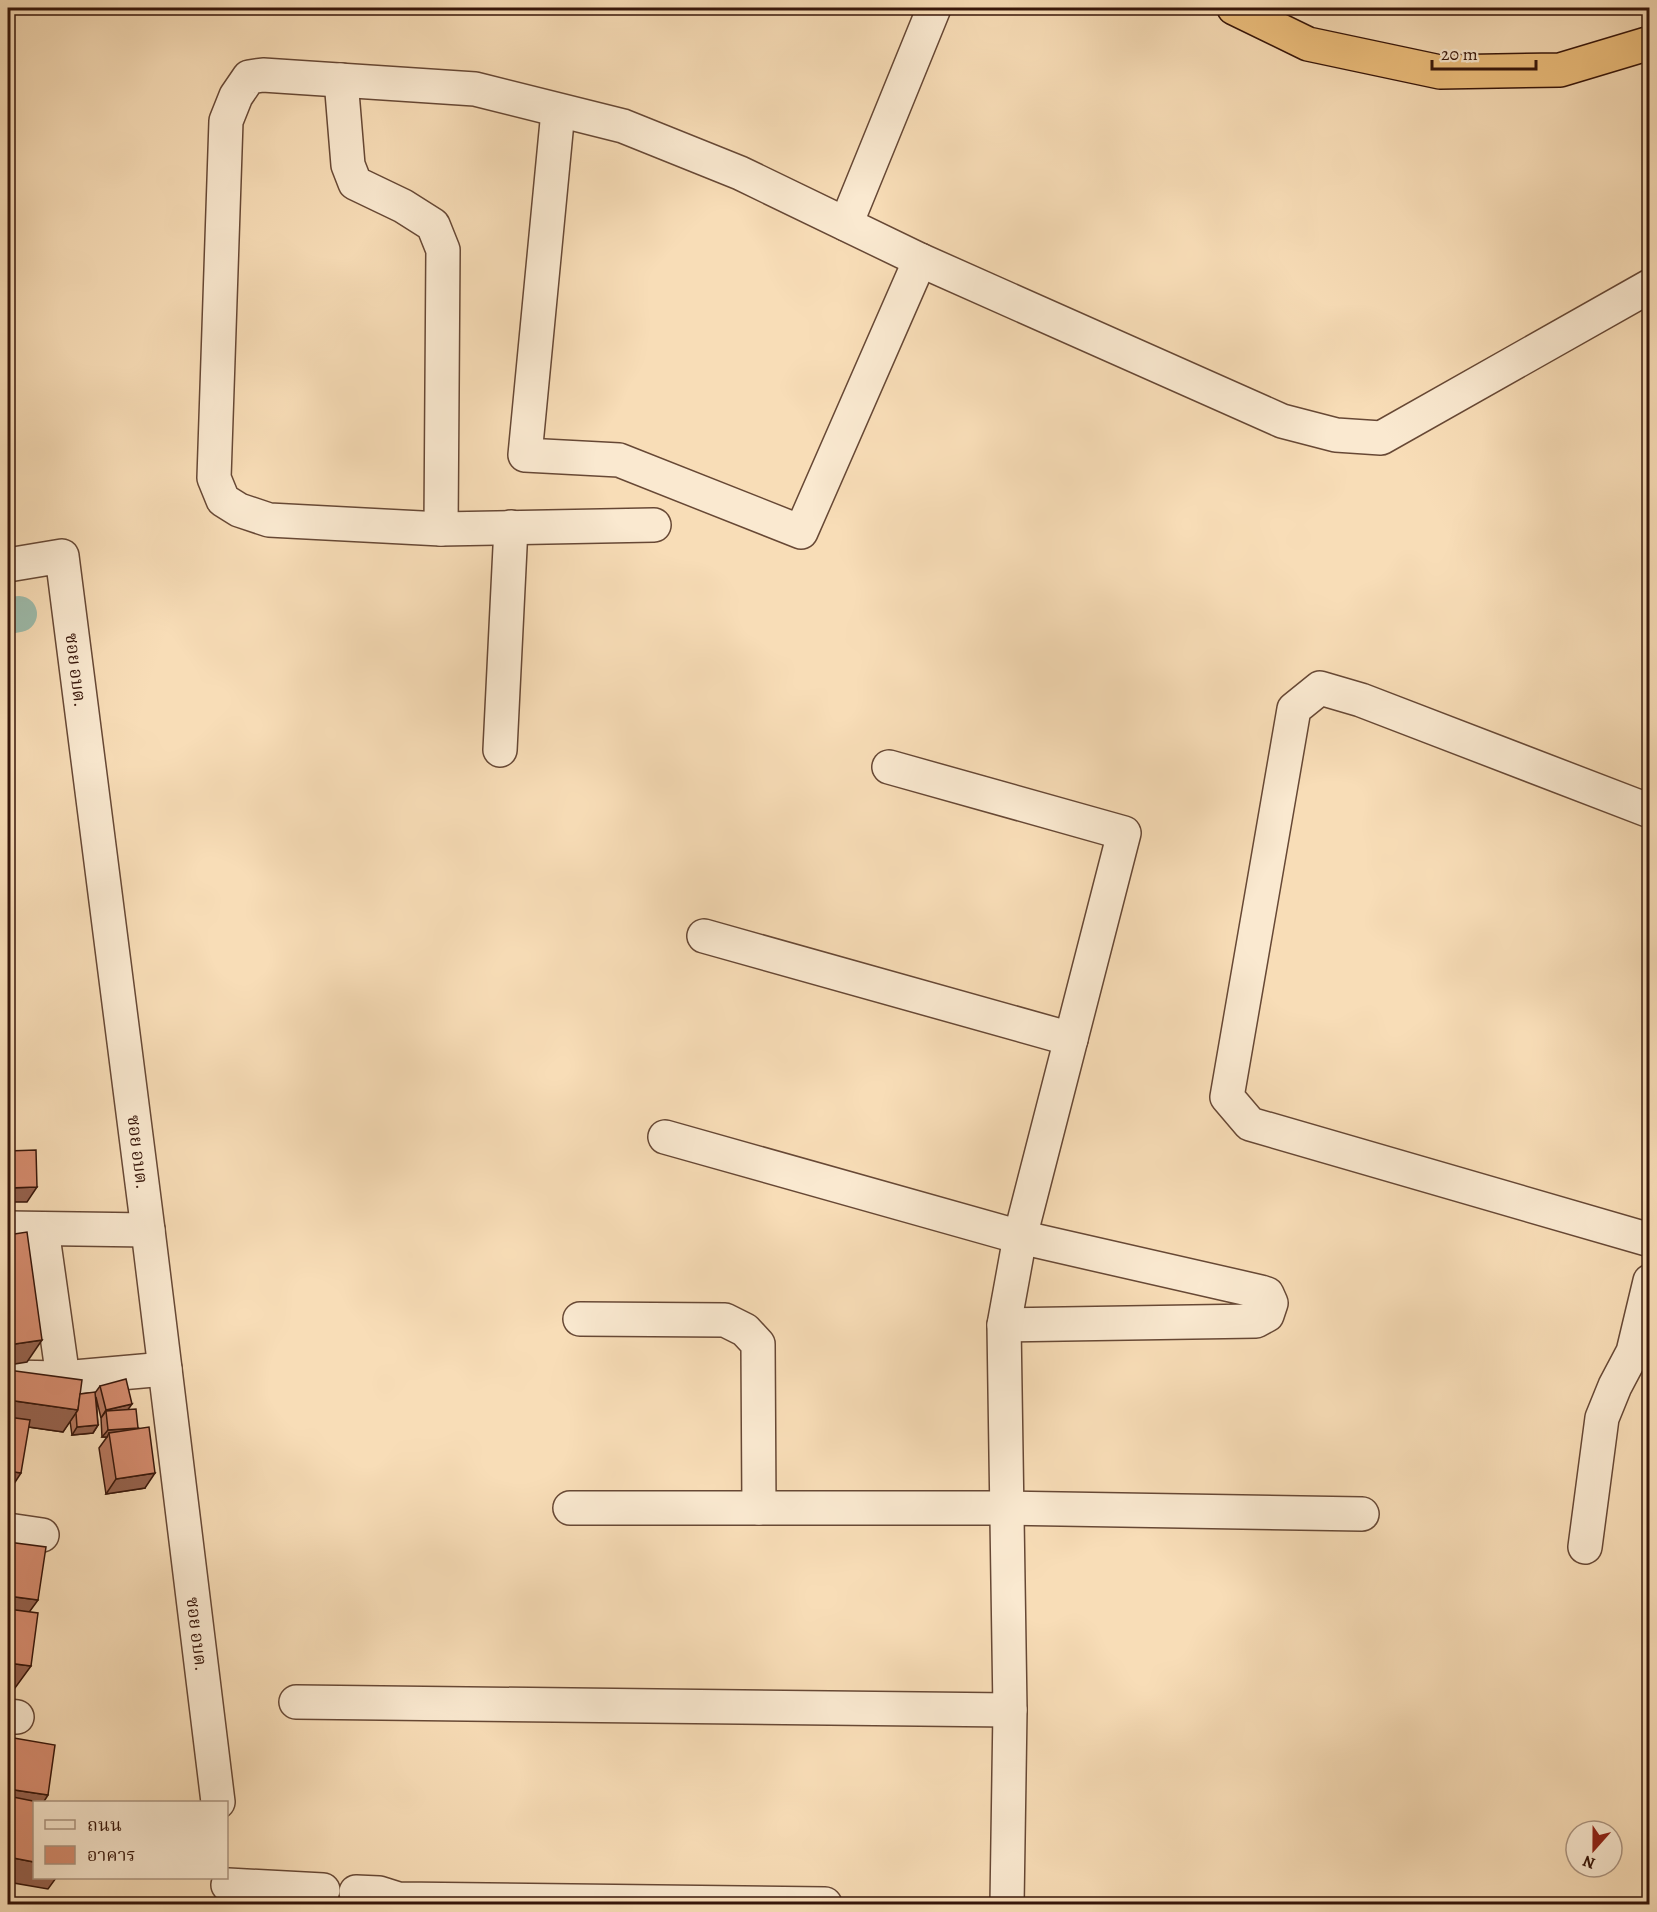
<svg xmlns="http://www.w3.org/2000/svg" width="1657" height="1912" font-family="Alegreya,'Noto Serif Thai',serif">
	<style>
		.lines { fill: none; stroke-linecap: round; stroke-linejoin: round }
		.canal { stroke: #9dbcac; stroke-width: 36 }
		.minor-casing { stroke: #674835; stroke-width: 36 }
		.highway-casing { stroke: #37160a; stroke-width: 36 }
		.minor { stroke: #fae9d0; stroke-width: 33 }
		.highway { stroke: #ecbe7c; stroke-width: 33 }
		.wall { fill: #b8785f; stroke: #37160a; stroke-width: 1.5 }
		.shaded-wall { fill: #96624e; stroke: #37160a; stroke-width: 1.5 }
		.building { fill: #d68c6f; stroke: #37160a; stroke-width: 1.5 }
		.labels { text-anchor: middle; stroke-width: 5; stroke-linejoin: round; paint-order: stroke }
		.street-label { font-size: 18px; fill: #37160a; stroke: #fae9d0 }
	</style>
	<rect width="100%" height="100%" fill="#f8ddb7"/>
	<filter id="stains"><feTurbulence type="fractalNoise" baseFrequency=".00333" numOctaves="4"/><feColorMatrix values="0 0 0 0 .2 0 0 0 0 .09 0 0 0 0 .02 0 0 0 .5 -.17"/></filter>
	<radialGradient id="worn" r=".72"><stop offset=".6" stop-color="#630" stop-opacity="0"/><stop offset="1" stop-color="#630" stop-opacity=".3"/></radialGradient>
	<g class="lines">
		<!-- canal -->
		<path class="canal" d="M8,616L19,614"/>
		<!-- minor casing -->
		<g class="minor-casing">
			<g id="minor">
				<path d="M341,80L348,165L355,183L403,206L433,225L443,250L441,529"/>
				<path d="M558,111L525,455L619,460L801,532L920,260"/>
				<path d="M846,224L934,8"/>
				<path d="M654,525L441,529L269,520L239,510L223,500L214,478L226,121L236,96L249,77L263,75L475,89L623,126L740,173L920,260L1282,421L1336,435L1381,438L1650,286"/>
				<path d="M8,565L62,556L148,1230L218,1802"/>
				<path d="M500,750L511,527"/>
				<path d="M889,767L1124,833L1020,1237L1004,1325L1010,1710L1007,1904"/>
				<path d="M1650,811L1361,700L1320,688L1294,709L1227,1097L1250,1124L1650,1240"/>
				<path d="M704,936L1071,1039"/>
				<path d="M665,1137L1020,1237L1261,1292L1267,1294L1271,1303L1267,1315L1256,1321L1004,1325"/>
				<path d="M8,1228L148,1230"/>
				<path d="M42,1229L63,1378"/>
				<path d="M580,1319L725,1320L745,1330L758,1344L759,1508"/>
				<path d="M8,1377L63,1378L165,1369"/>
				<path d="M570,1508H1007L1362,1514"/>
				<path d="M8,1530L42,1535"/>
				<path d="M1585,1547L1602,1418L1615,1386L1633,1352L1650,1281"/>
				<path d="M296,1702L1010,1710"/>
				<path d="M8,1716L17,1717"/>
				<path d="M228,1885L323,1890"/>
				<path d="M356,1892L379,1893L398,1899L825,1904"/>
			</g>
		</g>
		<!-- highway casing -->
		<g class="highway-casing">
			<path id="highway" d="M1234,8L1308,44L1440,72L1560,70L1650,43"/>
		</g>
		<!-- minor -->
		<use href="#minor" class="minor"/>
		<!-- highway -->
		<use href="#highway" class="highway"/>
	</g>
	<!-- wall -->
	<path class="wall" d="M8,1370L80,1394L95,1393L100,1386L128,1410L138,1428L137,1429L145,1488L106,1494L99,1448L107,1437H102L101,1418L96,1397L98,1425L93,1433L72,1435L70,1421L63,1432L29,1427Z"/>
	<!-- shaded-wall -->
	<g class="shaded-wall">
		<path d="M37,1187L27,1202H8V1188Z"/>
		<path d="M42,1340L27,1362L8,1365V1345Z"/>
		<path d="M8,1400L78,1410L63,1432L8,1424Z"/>
		<path d="M132,1404L127,1411H106L101,1418L106,1410Z"/>
		<path d="M98,1425L93,1433L72,1435L77,1427Z"/>
		<path d="M138,1428L132,1435L109,1433L107,1437H102L108,1430Z"/>
		<path d="M8,1471L21,1473L8,1493Z"/>
		<path d="M155,1473L145,1488L106,1494L116,1479Z"/>
		<path d="M8,1596L38,1600L22,1622L8,1620Z"/>
		<path d="M8,1663L31,1666L15,1688L8,1687Z"/>
		<path d="M8,1789L48,1795L43,1803L8,1813Z"/>
		<path d="M8,1857L34,1862V1878H56L48,1889L8,1882Z"/>
	</g>
	<!-- building -->
	<g class="building">
		<path d="M36,1150L37,1187L8,1188V1151Z"/>
		<path d="M27,1232L42,1340L8,1345V1235Z"/>
		<path d="M8,1370L82,1380L78,1410L8,1400Z"/>
		<path d="M126,1379L132,1404L106,1410L100,1386Z"/>
		<path d="M95,1392L98,1425L77,1427L76,1413L78,1410L80,1394Z"/>
		<path d="M136,1409L138,1428L108,1430L106,1411Z"/>
		<path d="M8,1417L30,1420L21,1473L8,1471Z"/>
		<path d="M149,1427L155,1473L116,1479L109,1433Z"/>
		<path d="M8,1542L46,1547L38,1600L8,1596Z"/>
		<path d="M8,1609L38,1613L31,1666L8,1663Z"/>
		<path d="M8,1737L55,1745L48,1795L8,1789Z"/>
		<path d="M8,1796L43,1803H34V1862L8,1857Z"/>
	</g>
	<g class="labels">
		<!-- street labels -->
		<g class="street-label">
			<text transform="translate(76 670) rotate(83)" y="6">ซอย อบต.</text>
			<text transform="translate(138 1152) rotate(83)" y="6">ซอย อบต.</text>
			<text transform="translate(197 1634) rotate(83)" y="6">ซอย อบต.</text>
		</g>
	</g>
	<!-- margin -->
	<rect width="1657" height="1912" fill="none" stroke="#f8ddb7" stroke-width="30"/>
	<rect x="9" y="9" width="1639" height="1894" fill="none" stroke="#37160a" stroke-width="3"/>
	<rect x="15" y="15" width="1627" height="1882" fill="none" stroke="#37160a" stroke-width="1.5"/>
	<!-- legend -->
	<rect x="33" y="1801" width="195" height="78" fill="#fae9d0" stroke="#ac9581" stroke-width="1.5"/>
	<rect x="45" y="1820" width="30" height="9" fill="#fae9d0" stroke="#ac9581" stroke-width="1.5"/>
	<text x="87" y="1831" font-size="18" fill="#37160a">ถนน</text>
	<rect x="45" y="1846" width="30" height="18" fill="#d68c6f" stroke="#ac9581" stroke-width="1.5"/>
	<text x="87" y="1861" font-size="18" fill="#37160a">อาคาร</text>
	<!-- north arrow -->
	<g transform="translate(1594 1849) rotate(201)"><circle r="28" fill="#fae9d0" stroke="#ac9581" stroke-width="1.5"/>
	<path d="M0-4.5L10 22L0 15L-10 22Z" fill="#8f2418"/>
	<text y="-9" font-size="16" font-weight="bold" text-anchor="middle" fill="#37160a">N</text>
	</g>
	<!-- scale -->
	<path d="M1432 60v9h104v-9" fill="none" stroke="#37160a" stroke-width="3"/>
	<text x="1441" y="60" font-size="18" fill="#37160a" stroke="#fae9d0" stroke-width="4.5" paint-order="stroke">20 m</text>
	<rect width="100%" height="100%" filter="url(#stains)"/>
	<rect width="100%" height="100%" fill="url(#worn)"/>
</svg>
